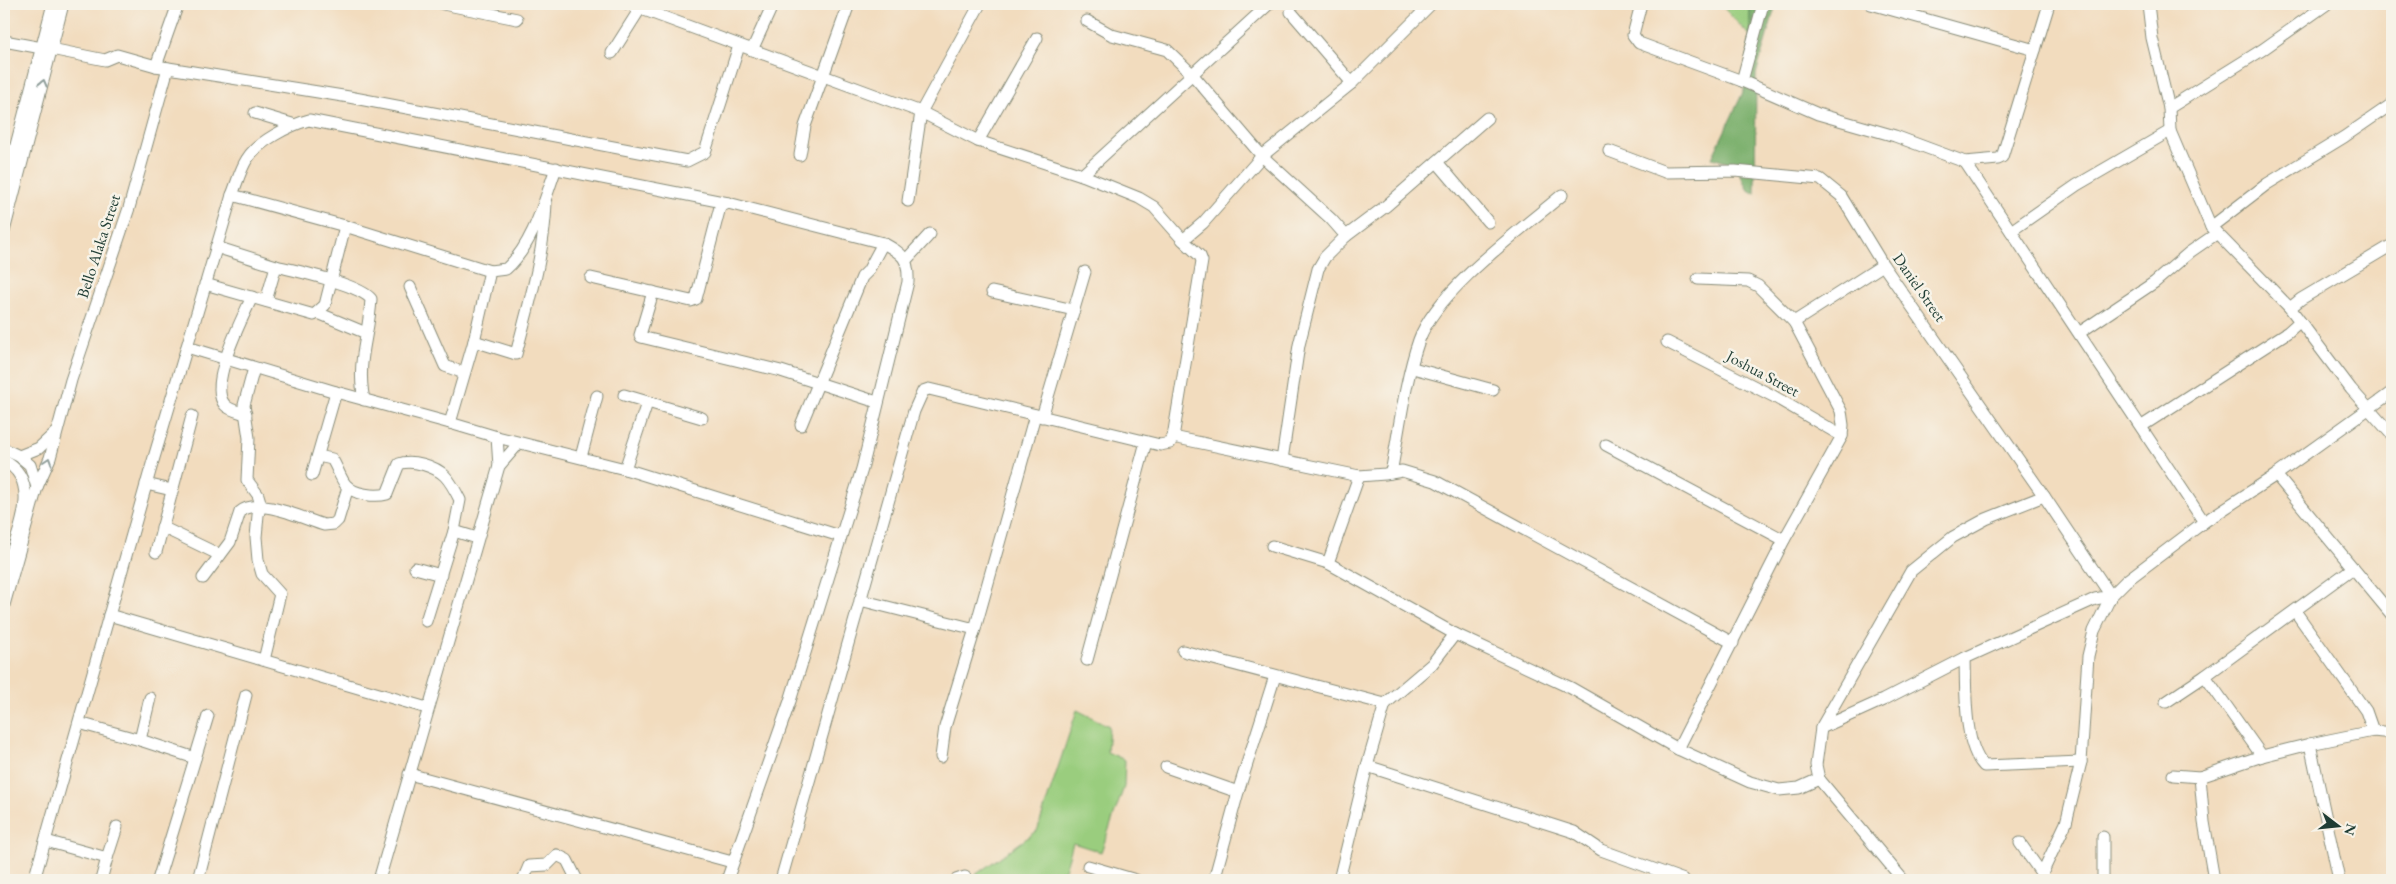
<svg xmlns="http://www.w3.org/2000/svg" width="2396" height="884" font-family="'EB Garamond',serif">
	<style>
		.green { fill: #9acd7e; stroke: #5c8559 }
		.forest { fill: #7bb06d; stroke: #4d7650 }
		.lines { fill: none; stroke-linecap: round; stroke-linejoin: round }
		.minor-casing { stroke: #888c79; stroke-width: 13 }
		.minor { stroke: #fff; stroke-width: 11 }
		.oneway { stroke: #8f9e9a }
		.labels { text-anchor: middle; stroke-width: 5; stroke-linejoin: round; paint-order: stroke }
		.street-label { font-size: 16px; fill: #1f3d34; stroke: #f7f3e8 }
	</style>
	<rect width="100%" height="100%" fill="#f7f3e8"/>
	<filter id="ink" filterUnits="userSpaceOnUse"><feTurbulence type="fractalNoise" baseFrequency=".02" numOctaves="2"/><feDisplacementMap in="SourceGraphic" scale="10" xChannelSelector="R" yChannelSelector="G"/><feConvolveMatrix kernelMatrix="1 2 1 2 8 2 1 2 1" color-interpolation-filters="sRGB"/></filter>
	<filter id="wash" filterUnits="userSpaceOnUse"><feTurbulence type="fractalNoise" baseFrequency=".0096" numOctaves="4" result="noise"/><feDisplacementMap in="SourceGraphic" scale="20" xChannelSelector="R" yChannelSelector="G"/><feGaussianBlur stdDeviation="1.12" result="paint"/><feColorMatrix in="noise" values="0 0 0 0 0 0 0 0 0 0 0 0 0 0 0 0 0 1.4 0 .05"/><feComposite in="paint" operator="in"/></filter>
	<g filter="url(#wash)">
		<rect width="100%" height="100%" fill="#f2dcbe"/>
		<!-- green -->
		<g class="green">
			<path d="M1720,4H1750V36Z"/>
			<path d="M1077,710L1109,726L1107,752L1125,760L1124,787L1101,852L1073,843L1062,880H980L975,875L1037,831Z"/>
		</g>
		<!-- forest -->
		<path class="forest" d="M1750,4H1776L1756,74L1755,194L1747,189L1736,165L1712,158L1744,90L1750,36Z"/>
	</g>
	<g filter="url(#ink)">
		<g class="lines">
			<!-- minor casing -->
			<g class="minor-casing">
				<g id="minor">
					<path d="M443,4L517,19"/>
					<path d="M628,4L921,112L978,141L1082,175L1139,198L1154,207L1183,240"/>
					<path d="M1641,4L1633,35L1639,43L1742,81L1818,114L1895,136L1965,162L1998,159L2002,157L2035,50L1871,4"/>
					<path d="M2148,4L2152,38L2169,108L2170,131L2211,227L2290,308L2351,389L2392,435"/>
					<path d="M1291,12L1352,83"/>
					<path d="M1087,21L1112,35L1167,50L1192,74L1262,156L1331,219L1346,236L1325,257L1318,269L1299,345L1282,460"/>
					<path d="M4,41L42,48"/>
					<path d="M51,49L105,60L117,55L156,66L349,97L687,161L705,152L739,46"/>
					<path d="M752,50L773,4"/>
					<path d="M2035,50L2049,4"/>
					<path d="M612,53L643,4"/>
					<path d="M156,66L178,4"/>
					<path d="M1742,81L1763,4"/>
					<path d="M2169,108L2262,50L2327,4"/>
					<path d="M255,113L292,124"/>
					<path d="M978,141L1037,38"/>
					<path d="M1609,151L1665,172L1735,171L1820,179L1841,196L1883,265L2044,496L2111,596L2095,599L1965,658L1883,700L1821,728"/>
					<path d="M800,155L805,126L849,4"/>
					<path d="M1437,162L1488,222"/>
					<path d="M1965,162L2204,522"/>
					<path d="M1082,175L1269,4"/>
					<path d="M4,191L53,4"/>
					<path d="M232,195L345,226L490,271"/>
					<path d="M908,201L921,112L980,4"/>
					<path d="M2211,227L2267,184L2344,137L2392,104"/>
					<path d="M4,231L63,4"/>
					<path d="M2011,231L2077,185L2170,131"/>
					<path d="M1346,236L1386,206L1487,118"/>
					<path d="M216,247L276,266L266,301"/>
					<path d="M906,260L930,234"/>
					<path d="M276,266C296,271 359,284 371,299C369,338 356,360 364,400"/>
					<path d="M591,278L691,301L696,299L720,207L728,203L883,243C903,254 909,258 908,282L862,469L790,701L727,880"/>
					<path d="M1698,279L1748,281L1758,286L1794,322L1883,265"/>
					<path d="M205,284L314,315L325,305L345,226"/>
					<path d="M410,287L445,366L464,373"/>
					<path d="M653,292L640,335L641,337L781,371L877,402"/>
					<path d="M992,292L1074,310"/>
					<path d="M2290,308L2301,299L2392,245"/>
					<path d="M318,313L366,333"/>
					<path d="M2079,333L2155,282L2190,252L2216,234"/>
					<path d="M474,341L516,354C529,304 544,255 546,203"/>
					<path d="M1667,342L1773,396L1842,436"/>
					<path d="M187,347L336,392L450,423L497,437L625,469L840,536"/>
					<path d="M254,368L244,405L249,438L247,480L258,495L261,505L258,515L256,537L258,560L262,574L280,594L264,660"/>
					<path d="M1413,368L1493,390"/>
					<path d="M624,395L702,418"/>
					<path d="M246,414C240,412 229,410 225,405C207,386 242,319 252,297"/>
					<path d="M1042,417L1085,272"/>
					<path d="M450,423L474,341L490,271L506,269C533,245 544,202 556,168"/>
					<path d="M801,425L862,277L868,271L883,243"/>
					<path d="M2142,426L2288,332L2299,322"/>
					<path d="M497,437L499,466"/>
					<path d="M1173,437L1202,261L1200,256L1183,240L1203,223L1262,156L1352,83L1431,4"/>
					<path d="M1606,445L1784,540"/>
					<path d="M4,449L19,456L30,465L37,487L4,605"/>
					<path d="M19,456L39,448L55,433"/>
					<path d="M318,456L332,459C337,467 340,477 345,484C353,495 376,497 387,494L399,464C412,459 435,466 445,476C451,482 456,492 460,500L454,531L426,621"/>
					<path d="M581,457L597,396"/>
					<path d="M4,461C46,482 14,541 4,575"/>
					<path d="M625,469L647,403"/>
					<path d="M1391,473C1399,431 1405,380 1419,340C1437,290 1522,229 1562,195"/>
					<path d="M312,475L336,392"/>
					<path d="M2276,475L2392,615"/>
					<path d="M146,484L172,490"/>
					<path d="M37,487L50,458L71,380L129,208L168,68"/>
					<path d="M162,527L220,555"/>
					<path d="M454,531L477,538"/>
					<path d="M1272,546L1328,563L1455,634L1571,688L1678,749L1750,782L1779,790L1799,788L1819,779"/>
					<path d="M156,552L192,416"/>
					<path d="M1328,563L1359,476"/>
					<path d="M415,568L441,575"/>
					<path d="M203,578L230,542L240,512C257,496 304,519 324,525L334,524L338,520L348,487"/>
					<path d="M860,600L975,629"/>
					<path d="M2295,611L2366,711L2373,731"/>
					<path d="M109,615L427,708"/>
					<path d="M1183,651L1385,704"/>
					<path d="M1965,658C1966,688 1963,744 1984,766L2081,762"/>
					<path d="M1087,660L1146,442"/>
					<path d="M2205,676L2262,756"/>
					<path d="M2166,702L2205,676L2353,568"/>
					<path d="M79,723L140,740L150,698"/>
					<path d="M140,740L195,758"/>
					<path d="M2310,744L2339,880"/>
					<path d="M1678,749L1784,540L1842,436L1843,425L1841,411L1794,322"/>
					<path d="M941,757L945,727L975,629L1035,415"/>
					<path d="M1367,766L1574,832L1601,850L1684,880"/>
					<path d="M1166,767L1238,792"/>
					<path d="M409,774L732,862"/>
					<path d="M2173,775L2200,777L2262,756L2310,744L2373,731L2392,733"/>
					<path d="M2200,777L2204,822L2214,880"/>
					<path d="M2103,837V880"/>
					<path d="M46,841L107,858L117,827"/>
					<path d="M2020,843L2042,874"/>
					<path d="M1088,866L1136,880"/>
					<path d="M34,880L150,471L232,195C237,183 240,170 247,159C257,142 290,125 309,120L728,203"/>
					<path d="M101,880L107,858"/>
					<path d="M158,880L208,716"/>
					<path d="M198,880L246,695"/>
					<path d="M379,880L499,466L519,443"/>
					<path d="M523,880L529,866L547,865L557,855L567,860L577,880"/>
					<path d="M781,880L914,411L923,391L929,389L1160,445L1170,443L1173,437L1359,476L1385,474L1402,471L1435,481L1733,643"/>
					<path d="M956,880L965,877"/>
					<path d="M1214,880L1238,792L1275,676"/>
					<path d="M1339,880L1367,766L1385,704L1432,664L1455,634"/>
					<path d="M1903,880L1819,779L1816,765L1821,728L1911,571L1953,537L1986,519L2044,496"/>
					<path d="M2039,880L2066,823L2081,762L2088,656L2094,631L2111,596L2126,581L2204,522L2276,475L2392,392"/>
				</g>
			</g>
			<!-- minor -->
			<use href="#minor" class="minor"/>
		</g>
		<!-- one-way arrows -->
		<defs><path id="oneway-chevron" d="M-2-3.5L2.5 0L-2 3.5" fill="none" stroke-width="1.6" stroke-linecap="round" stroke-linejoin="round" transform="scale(1.25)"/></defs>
		<g class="oneway">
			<use href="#oneway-chevron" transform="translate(43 83) rotate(-76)"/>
			<use href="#oneway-chevron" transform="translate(48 461) rotate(-72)"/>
		</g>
	</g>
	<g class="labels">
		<!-- street labels -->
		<g class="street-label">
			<text transform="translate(98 246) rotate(-72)" y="6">Bello Alaka Street</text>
			<text transform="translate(1920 287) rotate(55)" y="6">Daniel Street</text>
			<text transform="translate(1763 373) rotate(28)" y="6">Joshua Street</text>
		</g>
	</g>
	<!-- margin -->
	<rect width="2396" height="884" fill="none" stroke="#f7f3e8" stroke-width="20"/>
	<!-- north arrow -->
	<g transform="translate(2338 826) rotate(106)" stroke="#f7f3e8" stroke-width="4" paint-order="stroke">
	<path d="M0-4L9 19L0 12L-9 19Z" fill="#1f3d34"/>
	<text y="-8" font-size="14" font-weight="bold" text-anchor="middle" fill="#1f3d34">N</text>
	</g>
</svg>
